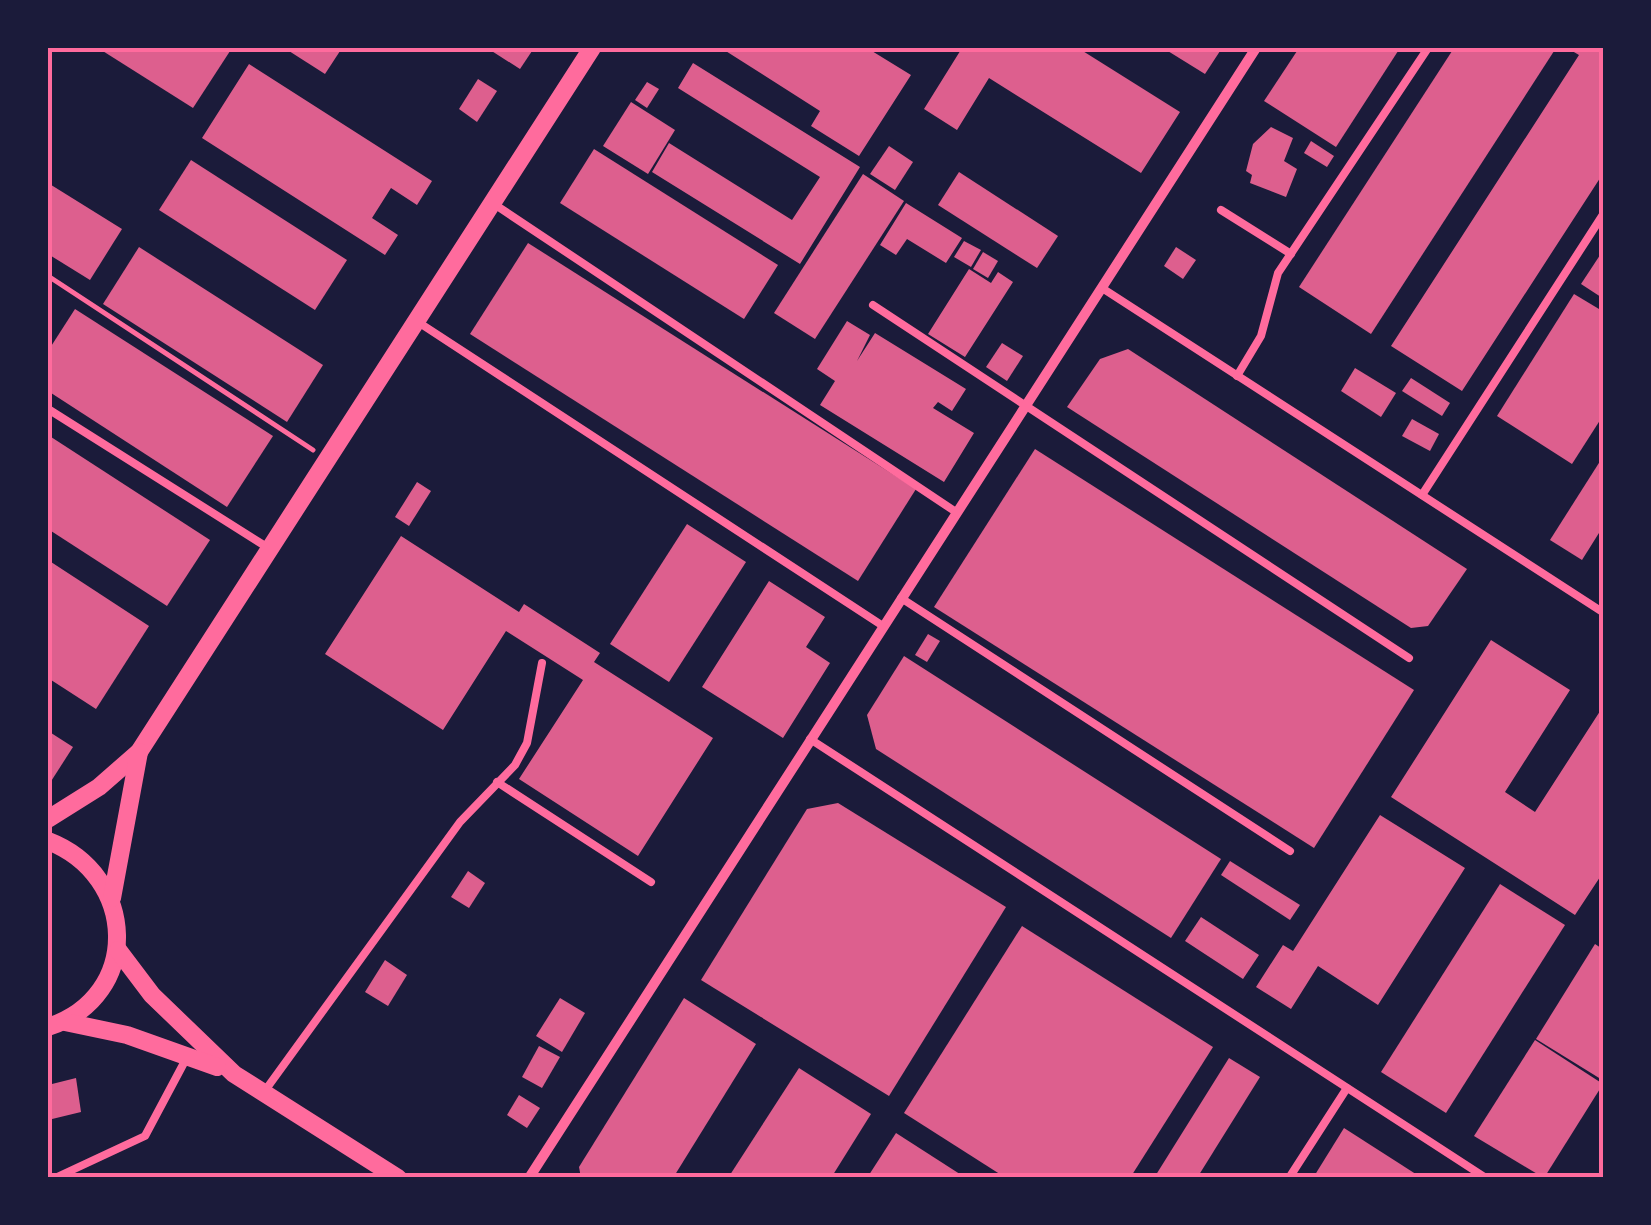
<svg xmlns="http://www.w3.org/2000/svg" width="1651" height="1225" font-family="Ubuntu,sans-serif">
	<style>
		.building { fill: #dd5f8e }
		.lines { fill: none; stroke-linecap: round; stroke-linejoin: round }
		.path { stroke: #ff6b9d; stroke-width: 5 }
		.service { stroke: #ff6b9d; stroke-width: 8 }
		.minor { stroke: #ff6b9d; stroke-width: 10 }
		.tertiary { stroke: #ff6b9d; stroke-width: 18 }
		.neatline { fill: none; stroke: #ff6b9d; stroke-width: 4 }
	</style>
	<rect width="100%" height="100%" fill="#1b1b3a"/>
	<!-- building -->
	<g class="building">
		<path d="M98,48H232L193,108Z"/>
		<path d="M291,48H342L325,74L289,51Z"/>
		<path d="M487,48H534L520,69Z"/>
		<path d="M721,48H867L911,75L859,156L811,126L820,111Z"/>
		<path d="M962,48H1078L1180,112L1141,173L989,78L957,130L924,109Z"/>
		<path d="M1163,48H1222L1205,74Z"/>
		<path d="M1299,48H1400L1336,147L1264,101Z"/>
		<path d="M1454,48H1556L1371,334L1299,287Z"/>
		<path d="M1567,48H1604V172L1462,391L1391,346L1579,55Z"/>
		<path d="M693,63L860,167L800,264L652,172L669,143L792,220L820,177L678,88Z"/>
		<path d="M249,64L432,181L417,205L391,188L372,218L398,235L385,255L202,138Z"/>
		<path d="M478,79L497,91L477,122L459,109Z"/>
		<path d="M647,82L659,89L647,108L635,100Z"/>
		<path d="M631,102L675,130L648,174L603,146Z"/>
		<path d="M1271,127L1293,138L1284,161L1297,169L1286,197L1250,183L1252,175L1246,171L1253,144Z"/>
		<path d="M1311,141L1334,156L1327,167L1304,153Z"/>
		<path d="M889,146L913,162L895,190L870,174Z"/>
		<path d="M594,149L778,265L744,319L560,203Z"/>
		<path d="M191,160L347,260L315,310L159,210Z"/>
		<path d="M959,172L1058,236L1037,268L938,205Z"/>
		<path d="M863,174L904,201L815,339L774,313Z"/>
		<path d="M48,183L122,229L90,280L48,254Z"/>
		<path d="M906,203L962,238L946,263L907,239L896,255L880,245Z"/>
		<path d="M964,241L981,250L971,267L954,257Z"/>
		<path d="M528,243L916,489L858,581L470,334Z"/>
		<path d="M139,247L323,365L287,422L103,304Z"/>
		<path d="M1176,247L1196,260L1183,279L1164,266Z"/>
		<path d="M1604,249V299L1581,284Z"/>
		<path d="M983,252L998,261L988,278L973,269Z"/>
		<path d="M969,269L991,283L998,272L1013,282L965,357L928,334Z"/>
		<path d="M1574,294L1604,312V414L1572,464L1497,416Z"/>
		<path d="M75,309L273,436L227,507L48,391V351Z"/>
		<path d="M847,321L870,335L857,361L875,333L966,389L952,411L938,402L933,408L974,433L944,482L820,405L835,381L817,369Z"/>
		<path d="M1002,343L1023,356L1007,381L986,367Z"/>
		<path d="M1128,349L1467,569L1428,626L1411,628L1067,407L1100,359Z"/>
		<path d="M1355,368L1396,393L1381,417L1341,391Z"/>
		<path d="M1411,378L1450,403L1442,416L1402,391Z"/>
		<path d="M1412,419L1439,434L1430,451L1402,436Z"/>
		<path d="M48,435L210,540L167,606L48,529Z"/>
		<path d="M1035,449L1414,690L1314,848L934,607Z"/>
		<path d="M1604,455V525L1582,560L1550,540Z"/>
		<path d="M417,482L431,491L409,526L395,517Z"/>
		<path d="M687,524L746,562L669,682L610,644Z"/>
		<path d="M401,536L519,612L524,604L600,653L594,662L713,738L638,856L519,779L583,680L506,631L443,730L325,654Z"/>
		<path d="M48,560L149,626L96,709L48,678Z"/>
		<path d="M769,581L825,617L806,647L830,663L783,738L702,687Z"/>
		<path d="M928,634L940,641L927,662L915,655Z"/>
		<path d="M1491,640L1570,690L1505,792L1535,812L1604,705V871L1575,915L1391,797Z"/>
		<path d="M904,656L1221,859L1171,938L876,749L867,715Z"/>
		<path d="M48,731L73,747L48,786Z"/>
		<path d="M838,803L1006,907L889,1096L701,980L807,809Z"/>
		<path d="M1380,815L1465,868L1378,1005L1318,966L1291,1009L1256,987L1283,945L1293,951Z"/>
		<path d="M1230,861L1300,905L1290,920L1221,875Z"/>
		<path d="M468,871L485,883L469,908L451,897Z"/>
		<path d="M1500,884L1565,925L1446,1113L1381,1072Z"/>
		<path d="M1201,917L1259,955L1243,979L1185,941Z"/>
		<path d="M1022,926L1213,1047L1130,1178H1006L904,1113Z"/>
		<path d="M1595,944L1604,950V1081L1536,1039Z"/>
		<path d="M385,960L407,975L388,1006L365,992Z"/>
		<path d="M560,998L585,1013L562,1052L536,1036Z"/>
		<path d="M684,998L756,1044L673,1178H581L579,1167Z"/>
		<path d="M1535,1040L1603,1084L1544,1178L1474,1136Z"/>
		<path d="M539,1046L560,1057L542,1088L522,1077Z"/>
		<path d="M1229,1058L1260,1077L1197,1178H1154Z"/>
		<path d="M799,1068L871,1114L831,1178H728Z"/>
		<path d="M76,1078L81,1112L48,1120V1085Z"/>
		<path d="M519,1095L540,1108L527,1128L507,1115Z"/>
		<path d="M1344,1128L1422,1178H1313Z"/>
		<path d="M896,1133L966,1178H867Z"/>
	</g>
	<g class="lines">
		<!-- path -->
		<path class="path" d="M48,276L313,450"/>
		<!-- service -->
		<g class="service">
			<path d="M494,204L956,512"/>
			<path d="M1221,210L1291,254"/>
			<path d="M1102,288L1604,613"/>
			<path d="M873,305L1409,658"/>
			<path d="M418,322L883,626"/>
			<path d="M1237,376L1261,336L1278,273L1428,48"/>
			<path d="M48,409L270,549"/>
			<path d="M1422,495L1604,213"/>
			<path d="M901,598L1290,851"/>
			<path d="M810,739L1486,1178"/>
			<path d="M497,782L651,882"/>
			<path d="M264,1092L460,822L515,765L527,743L542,663"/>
			<path d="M55,1178L145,1136L186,1059"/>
			<path d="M1289,1178L1347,1088"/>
		</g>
		<!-- minor -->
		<path class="minor" d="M529,1178L1256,48"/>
		<!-- tertiary -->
		<g class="tertiary">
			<path d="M48,819L99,787L139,752L592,48"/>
			<path d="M48,841C137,875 143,996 48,1027"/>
			<path d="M112,898L139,752"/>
			<path d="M118,950L152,995L234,1074L398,1178"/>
			<path d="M65,1022L127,1035L217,1067"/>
		</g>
	</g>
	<!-- border -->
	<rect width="1651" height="1225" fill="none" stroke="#1b1b3a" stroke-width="100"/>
	<rect x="50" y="50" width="1551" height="1125" class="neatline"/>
</svg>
